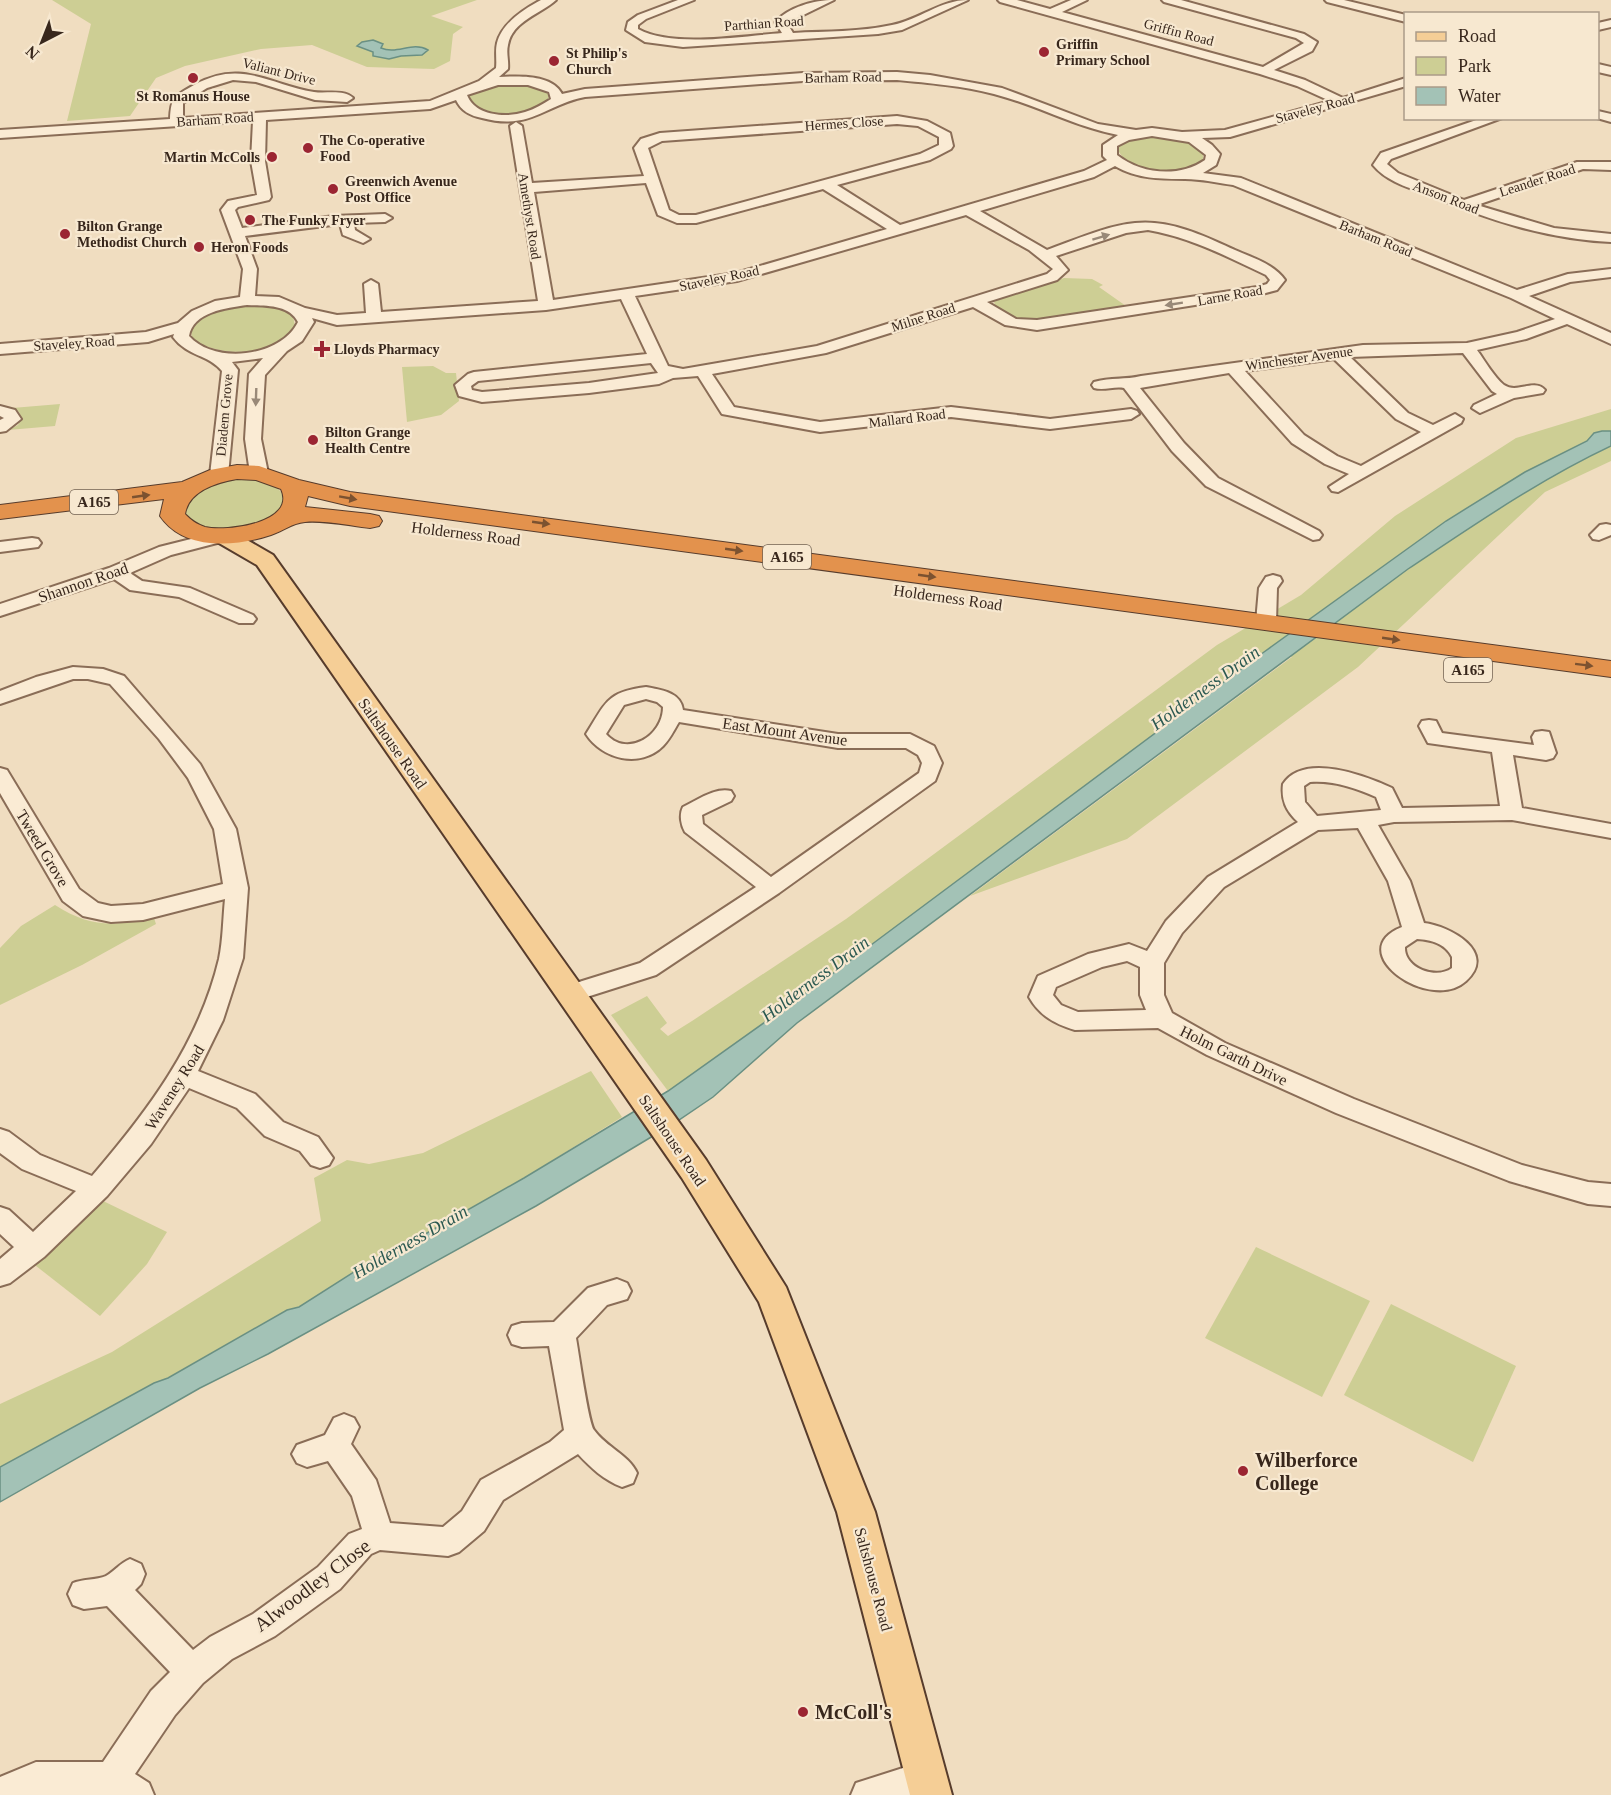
<svg xmlns="http://www.w3.org/2000/svg" width="1611" height="1795" font-family="Georgia,serif">
	<style>
		.green { fill: #cdce94 }
		.water { fill: #a3c2b6; stroke: #6a9083; stroke-width: 1.5 }
		.lines { fill: none; stroke-linecap: round; stroke-linejoin: round }
		.minor-casing { stroke: #8a6d57; stroke-width: 4 }
		.major-casing { stroke: #573c2c; stroke-width: 4 }
		.highway-casing { stroke: #573c2c; stroke-width: 2 }
		.minor { fill: #faebd4; fill-rule: evenodd }
		.major { fill: #f5ce96; fill-rule: evenodd }
		.highway { fill: #e3924d; fill-rule: evenodd }
		.oneway { fill: #998978 }
		.oneway2 { fill: #7c5230 }
		.poi-dot { fill: #9b2532; stroke: #f7e8d0; stroke-width: 2 }
		.labels { text-anchor: middle; stroke-width: 4.5; stroke-linejoin: round; paint-order: stroke }
		.far-street-label { font-size: 14px; fill: #38271c; stroke: #f7e8d0 }
		.far-poi-label { font-size: 14px; font-weight: bold; fill: #38271c; stroke: #f7e8d0; text-anchor: start }
		.shield { fill: #f7e8d0; stroke: #716152; stroke-width: 1.5 }
		.shield-label { font-size: 15px; font-weight: bold; fill: #38271c }
		.street-label { font-size: 16px; fill: #38271c; stroke: #f7e8d0 }
		.water-label { font-size: 18px; font-style: italic; fill: #2b5951; stroke: #f7e8d0 }
		.near-poi-label { font-size: 20px; font-weight: bold; fill: #38271c; stroke: #f7e8d0; text-anchor: start }
		.near-street-label { font-size: 20px; fill: #38271c; stroke: #f7e8d0 }
	</style>
	<rect width="100%" height="100%" fill="#f0ddc0"/>
	<!-- green -->
	<g class="green">
		<path d="M52,0H477L431,16L463,27L453,34L450,61L434,69L367,67L312,45L261,49L185,66L156,78L130,116L67,121L91,24Z"/>
		<path d="M528,83L546,90L549,95L548,100C528,116 486,121 468,101V94L491,84Z"/>
		<path d="M1162,136L1185,140L1203,150V161C1183,175 1133,175 1119,152V147L1134,138Z"/>
		<path d="M1064,278L1092,279L1103,285L1099,287L1126,306L1031,320H1018L995,305L994,302L1001,299Z"/>
		<path d="M238,304L276,306L293,316L295,326C279,357 216,359 192,338L191,329C203,313 219,310 238,304Z"/>
		<path d="M433,366L446,373H456L459,401L441,415L407,422L402,367Z"/>
		<path d="M60,404L55,426L8,430L18,425L21,419L19,412L12,408Z"/>
		<path d="M1611,409V461L1545,492L1358,667L1127,839L970,896L1292,657L1264,652L820,983L668,1091L611,1015L647,996L667,1023L660,1029L668,1036L692,1021L846,919L1217,645L1301,595L1395,516L1516,438Z"/>
		<path d="M248,476C266,481 279,483 286,501C268,531 234,528 203,531L183,513L190,496L216,482Z"/>
		<path d="M55,905C91,928 113,926 154,918L156,924L82,965L0,1005V948L21,926Z"/>
		<path d="M591,1071L622,1117L524,1178L420,1237L379,1256L299,1307L287,1310L168,1378L154,1383L0,1467V1404L112,1352L321,1221L314,1178L347,1160L369,1164L423,1153Z"/>
		<path d="M99,1199L167,1232L147,1264L100,1316L31,1262Z"/>
		<path d="M1256,1247L1370,1301L1322,1397L1205,1338Z"/>
		<path d="M1391,1304L1516,1366L1473,1462L1344,1395Z"/>
	</g>
	<!-- water -->
	<g class="water">
		<path d="M373,40L383,44L381,48C397,55 412,41 428,50L422,55L401,56L389,59L373,56V52L357,46L362,42Z"/>
		<path d="M1602,431H1611V446C1539,480 1474,525 1408,569L797,1023L713,1097L673,1124L536,1206L268,1354L200,1388L0,1502V1467L154,1383L168,1378L287,1310L299,1307L379,1256L420,1237L524,1178L668,1091L820,983L1264,652L1446,521L1525,472L1587,441L1594,433Z"/>
	</g>
	<g class="lines">
		<!-- minor casing -->
		<g class="minor-casing">
			<g id="minor">
				<path d="M541,0H556C541,14 512,21 508,45C506,53 509,61 508,69L499,77C518,76 552,74 562,94L585,89L803,73L897,72L930,75L1002,88L1098,124L1136,130L1152,128L1182,132L1225,130L1330,101L1297,86L1260,74L1000,2L998,0H1017L1050,9L1071,0H1087L1062,12L1263,67L1304,43L1296,38L1164,2L1162,0H1181L1304,34L1317,42L1312,51L1274,70L1305,80L1343,98L1406,78V86L1230,137L1202,138L1212,145L1220,154L1216,165L1203,173L1241,178L1517,290L1568,274L1611,269V277L1570,282L1529,296L1611,333V344L1567,324L1526,339L1477,350C1485,361 1494,377 1504,385C1517,394 1535,378 1545,390L1543,393L1514,398L1480,413L1472,408L1474,405L1497,394L1492,391L1463,353L1350,357L1408,413L1433,425L1455,414L1463,419L1461,423L1338,492L1332,491L1329,487L1349,474L1325,464L1292,443L1229,373L1140,388L1184,443L1218,478L1319,531L1322,535L1319,539L1313,540L1206,486L1172,451L1124,388C1114,386 1104,391 1094,388L1092,385L1094,382C1112,377 1125,380 1141,376L1363,345L1467,343L1517,332L1555,319L1511,298L1233,185C1218,183 1201,179 1185,179C1161,179 1137,179 1115,166L1094,177L980,211L1047,250C1075,240 1105,226 1135,223C1169,219 1205,236 1235,250C1253,258 1274,264 1285,280L1277,290L1258,295L1037,330L1005,325L973,307L826,353L712,374L734,407L820,422L951,407L1050,419L1131,409L1137,411L1139,414L1131,419L1050,429L951,417L820,432L722,414L698,376L673,378L659,384L589,393L482,402L459,396L455,385L468,374L474,372L647,354L621,299L546,310L337,325L312,318L314,322L302,341L287,351L265,375L261,439L268,473L265,477H253L250,473L245,439L249,374L263,358L232,362L238,370L228,475L225,479H213L210,475L222,371C208,354 188,357 173,337L174,334L148,342L0,354V344L146,332L178,323L192,311L215,301L240,297L243,269L221,210L228,201L257,195L251,161L253,121L0,138V130L170,119C171,96 175,96 194,85C241,59 268,84 314,92C326,94 344,89 353,98L347,102L315,100L256,82L233,80L207,88L183,103V118L430,101L479,81L496,68C497,60 495,51 497,43C502,23 524,9 541,0ZM897,80C929,83 963,86 994,94C1037,105 1075,127 1118,135L1103,145V156L1107,160L1084,171L900,225L837,185L930,160L951,149L953,146L950,133L927,121L897,116L660,133L641,139L634,148L644,176L532,183L522,126L516,122L510,126L538,301L381,312L378,284L371,280L364,284L366,313L337,315L305,308L279,297L255,296L257,269L245,236L340,224L343,235L363,243L370,239L355,230L354,223L385,222L392,218L385,214L334,216L242,228L235,210L238,207L269,200L271,197L265,161L266,120L430,109L456,100C461,111 471,116 482,118C530,131 544,105 585,97L803,81ZM498,85H528L549,92L551,99C543,104 535,109 525,112C506,118 475,116 467,95ZM897,124L918,126L939,137V145L920,154L696,215H679L669,210L648,148L662,141ZM1152,136L1189,142L1206,155L1205,160C1179,178 1141,174 1117,155V146L1129,140ZM646,183L658,215L677,223H696L823,189L887,229L736,273L553,300L534,192ZM966,215L1029,250L1053,269L1047,274L817,346L683,369L668,366L635,296L737,281ZM1148,230C1190,237 1228,257 1266,275L1270,280L1267,284L1257,287L1037,320L1016,319L987,302L1057,280L1068,270L1056,256L1126,233ZM247,305C265,306 289,304 298,322C281,357 215,365 189,336C193,312 226,308 247,305ZM1334,359L1396,419L1421,432L1361,466L1337,456L1304,435L1245,371ZM651,363L658,373L589,383L482,392L472,390L471,386L478,381Z"/>
				<path d="M678,0H694L646,19L638,25V29C672,48 742,36 782,33L775,22C789,7 814,0 834,0L787,23L793,33C826,31 860,32 892,25C919,20 940,0 968,0L902,30L878,34L683,47L645,42L626,30L628,22L638,15Z"/>
				<path d="M1325,0H1344L1406,15V22L1327,2Z"/>
				<path d="M1611,20V27L1598,30V23Z"/>
				<path d="M1598,64L1611,67V75L1598,72Z"/>
				<path d="M1598,111L1611,114V122L1597,118Z"/>
				<path d="M1482,118H1502L1391,159L1387,164L1398,173L1464,200L1577,162H1611V170L1583,169L1477,205L1554,228L1611,234V242C1547,239 1488,220 1429,195C1410,188 1387,182 1373,165L1381,153Z"/>
				<path d="M0,406L15,410L21,419L6,431L0,432V420L4,418L0,416Z"/>
				<path d="M1606,524L1611,525V535L1599,540L1593,539L1590,535L1600,525Z"/>
				<path d="M215,533L221,534L224,538L221,542L171,555L130,573L142,581L190,588L253,615L256,619L253,623H239L179,597L130,590L114,579L0,616V604L109,568L159,547Z"/>
				<path d="M32,538L38,539L41,543L38,547L0,552V542Z"/>
				<path d="M1273,575L1280,577L1282,581L1277,588L1276,622L1273,626H1259L1256,622L1259,588L1266,577Z"/>
				<path d="M73,667L103,669L124,676L200,764L236,829L248,888L243,958L223,1020L198,1071L255,1094L283,1122L318,1137L333,1158L329,1165L320,1168L311,1165L300,1151L265,1136L237,1108L189,1088L151,1144L107,1196L44,1257L10,1283L0,1286V1259L14,1247L0,1234V1207L9,1210L33,1232L76,1191L22,1169L0,1153V1129L9,1132L40,1155L92,1176C148,1111 199,1043 219,959C223,940 223,918 225,899L143,920L111,922L83,916L63,901L0,793V768L7,770L79,889L98,903L111,906L143,904L223,884L214,829L188,778L159,739L110,684L88,679H73L0,704V691L36,677Z"/>
				<path d="M646,687C661,690 681,692 683,710L838,734H910L934,746L942,763L935,781L779,893L656,975L571,1002L563,999L559,993L563,987L640,963L756,887L685,832C681,825 679,815 683,807C698,800 715,787 731,791L734,796L731,801L702,815L703,824L771,877L919,773L922,763L918,755L906,748H838L679,722C674,730 670,739 663,746C640,769 602,759 586,734C606,703 606,692 646,687ZM646,699L657,702L663,707C663,736 627,758 606,734L624,705Z"/>
				<path d="M1429,720L1436,721L1442,733L1534,745L1532,737L1535,732L1542,731L1549,732L1556,753L1553,758L1546,760L1513,755L1522,808L1611,824V838L1512,820L1394,822L1378,825L1410,881L1424,923C1450,926 1498,952 1466,981C1430,1014 1341,951 1402,927L1388,881L1358,828L1318,830L1224,887L1182,933L1164,963V995L1172,1013L1225,1043L1354,1099L1522,1165L1588,1182L1611,1184V1206L1588,1204L1509,1181L1336,1113L1207,1055L1158,1028L1075,1030C1055,1024 1040,1016 1029,997L1038,976L1088,954L1129,944L1147,951L1166,921L1208,877L1298,822C1286,811 1281,800 1283,784C1304,752 1366,776 1392,788L1402,808L1500,806L1492,752L1428,743L1419,726L1422,721ZM1310,782C1333,780 1356,788 1376,797L1381,810L1317,816L1305,802L1304,786ZM1417,939C1431,940 1445,943 1452,957V968C1436,980 1404,968 1405,947ZM1127,961L1140,967V995L1146,1010L1078,1012L1061,1005L1053,995L1056,987L1102,967Z"/>
				<path d="M617,1279L627,1283L631,1291L627,1299L607,1305L576,1338C579,1354 588,1421 594,1430C606,1447 629,1455 637,1473L633,1483L622,1487C604,1480 591,1468 578,1454L503,1500L484,1531L459,1552L448,1556L380,1550L371,1554L340,1589L275,1636L232,1659L203,1683L175,1715L135,1774L149,1783L154,1795H0V1777L36,1762H103L151,1691L170,1672L107,1606L84,1609L73,1605L68,1594L73,1583C83,1579 97,1580 106,1576C115,1571 120,1563 130,1559L141,1564L145,1574L141,1584L135,1590L193,1650L210,1637L253,1614L318,1567L349,1534L362,1529L352,1496L328,1461L307,1467L297,1463L292,1454L297,1445L325,1435L334,1418L344,1414L354,1418L359,1427L351,1444L376,1480L390,1523L443,1527L462,1511L481,1480L550,1442L564,1430L549,1346L522,1347L512,1344L508,1335L512,1326L522,1323L554,1322L588,1288Z"/>
				<path d="M928,1760L940,1765L945,1777L940,1789L924,1795H851L856,1783Z"/>
			</g>
		</g>
		<!-- major casing -->
		<g class="major-casing">
			<path id="major" d="M227,531L235,533L273,555L706,1160L786,1287L875,1512L952,1795H910L837,1512L759,1302L682,1178L257,565L219,543L216,538L219,533Z"/>
		</g>
		<!-- highway casing -->
		<g class="highway-casing">
			<path id="highway" d="M237,465L259,466L299,480L350,492L1611,661V677L350,506L308,496L305,507L370,514L379,516L382,521L379,526L370,528C350,526 325,520 305,522C292,523 283,531 271,535C235,547 184,551 160,516L164,499L0,519V505L182,482L210,470ZM237,479L256,480L281,489C297,523 226,532 205,527C196,524 191,520 185,514C189,491 215,483 237,479Z"/>
		</g>
		<!-- minor -->
		<use href="#minor" class="minor"/>
		<!-- major -->
		<use href="#major" class="major"/>
		<!-- highway -->
		<use href="#highway" class="highway"/>
	</g>
	<!-- one-way arrows -->
	<defs><path id="oneway-solid" d="M-6-.8H1V-3.2L6.5 0L1 3.2V.8H-6Z" transform="scale(1.5)"/></defs>
	<g class="oneway">
		<use href="#oneway-solid" transform="translate(1101 237) rotate(-17)"/>
		<use href="#oneway-solid" transform="translate(1174 304) rotate(171)"/>
		<use href="#oneway-solid" transform="translate(256 397) rotate(92)"/>
	</g>
	<g class="oneway2">
		<use href="#oneway-solid" transform="translate(141 496) rotate(-8)"/>
		<use href="#oneway-solid" transform="translate(348 498) rotate(10)"/>
		<use href="#oneway-solid" transform="translate(541 523) rotate(8)"/>
		<use href="#oneway-solid" transform="translate(734 550) rotate(8)"/>
		<use href="#oneway-solid" transform="translate(927 576) rotate(8)"/>
		<use href="#oneway-solid" transform="translate(1391 639) rotate(8)"/>
		<use href="#oneway-solid" transform="translate(1584 665) rotate(7)"/>
	</g>
	<!-- markers -->
	<g class="poi-dot">
		<circle cx="1044" cy="52" r="6"/>
		<circle cx="554" cy="61" r="6"/>
		<circle cx="193" cy="78" r="6"/>
		<circle cx="308" cy="148" r="6"/>
		<circle cx="272" cy="157" r="6"/>
		<circle cx="333" cy="189" r="6"/>
		<circle cx="250" cy="220" r="6"/>
		<circle cx="65" cy="234" r="6"/>
		<circle cx="199" cy="247" r="6"/>
		<path d="M319 340h6v6h6v6h-6v6h-6v-6h-6v-6h6z"/>
		<circle cx="313" cy="440" r="6"/>
		<circle cx="1243" cy="1471" r="6"/>
		<circle cx="803" cy="1712" r="6"/>
	</g>
	<g class="labels">
		<!-- far-street labels -->
		<g class="far-street-label">
			<text transform="translate(764 23) rotate(-4)" y="5">Parthian Road</text>
			<text transform="translate(1179 32) rotate(15)" y="5">Griffin Road</text>
			<text transform="translate(279 71) rotate(14)" y="5">Valiant Drive</text>
			<text transform="translate(843 77) rotate(-1)" y="5">Barham Road</text>
			<text transform="translate(1315 108) rotate(-15)" y="5">Staveley Road</text>
			<text transform="translate(215 119) rotate(-4)" y="5">Barham Road</text>
			<text transform="translate(844 123) rotate(-4)" y="5">Hermes Close</text>
			<text transform="translate(1537 180) rotate(-18)" y="5">Leander Road</text>
			<text transform="translate(1446 197) rotate(21)" y="5">Anson Road</text>
			<text transform="translate(530 216) rotate(81)" y="5">Amethyst Road</text>
			<text transform="translate(1376 238) rotate(22)" y="5">Barham Road</text>
			<text transform="translate(719 278) rotate(-12)" y="5">Staveley Road</text>
			<text transform="translate(1230 295) rotate(-10)" y="5">Larne Road</text>
			<text transform="translate(923 317) rotate(-18)" y="5">Milne Road</text>
			<text transform="translate(74 343) rotate(-4)" y="5">Staveley Road</text>
			<text transform="translate(1299 358) rotate(-8)" y="5">Winchester Avenue</text>
			<text transform="translate(224 415) rotate(-85)" y="5">Diadem Grove</text>
			<text transform="translate(907 418) rotate(-7)" y="5">Mallard Road</text>
		</g>
		<!-- far-poi labels -->
		<g class="far-poi-label">
			<text x="1056" y="49">Griffin<tspan x="1056" dy="16">Primary School</tspan></text>
			<text x="566" y="58">St Philip's<tspan x="566" dy="16">Church</tspan></text>
			<text x="193" y="101" text-anchor="middle">St Romanus House</text>
			<text x="320" y="145">The Co-operative<tspan x="320" dy="16">Food</tspan></text>
			<text x="260" y="162" text-anchor="end">Martin McColls</text>
			<text x="345" y="186">Greenwich Avenue<tspan x="345" dy="16">Post Office</tspan></text>
			<text x="262" y="225">The Funky Fryer</text>
			<text x="77" y="231">Bilton Grange<tspan x="77" dy="16">Methodist Church</tspan></text>
			<text x="211" y="252">Heron Foods</text>
			<text x="334" y="354">Lloyds Pharmacy</text>
			<text x="325" y="437">Bilton Grange<tspan x="325" dy="16">Health Centre</tspan></text>
		</g>
		<!-- shield labels -->
		<g class="shield">
			<rect x="70" y="490" width="48" height="24" rx="4.5"/>
			<rect x="763" y="545" width="48" height="24" rx="4.5"/>
			<rect x="1444" y="658" width="48" height="24" rx="4.5"/>
		</g>
		<g class="shield-label">
			<text x="94" y="507">A165</text>
			<text x="787" y="562">A165</text>
			<text x="1468" y="675">A165</text>
		</g>
		<!-- street labels -->
		<g class="street-label">
			<text transform="translate(466 533) rotate(7)" y="6">Holderness Road</text>
			<text transform="translate(83 582) rotate(-19)" y="6">Shannon Road</text>
			<text transform="translate(948 597) rotate(8)" y="6">Holderness Road</text>
			<text transform="translate(785 731) rotate(8)" y="6">East Mount Avenue</text>
			<text transform="translate(393 743) rotate(55)" y="6">Saltshouse Road</text>
			<text transform="translate(43 848) rotate(59)" y="6">Tweed Grove</text>
			<text transform="translate(1234 1055) rotate(26)" y="6">Holm Garth Drive</text>
			<text transform="translate(174 1087) rotate(-58)" y="6">Waveney Road</text>
			<text transform="translate(673 1140) rotate(56)" y="6">Saltshouse Road</text>
			<text transform="translate(874 1579) rotate(75)" y="6">Saltshouse Road</text>
		</g>
		<!-- water labels -->
		<g class="water-label">
			<text transform="translate(1205 688) rotate(-36)" y="6">Holderness Drain</text>
			<text transform="translate(815 979) rotate(-37)" y="6">Holderness Drain</text>
			<text transform="translate(410 1242) rotate(-30)" y="6">Holderness Drain</text>
		</g>
		<!-- near-poi labels -->
		<g class="near-poi-label">
			<text x="1255" y="1467">Wilberforce<tspan x="1255" dy="23">College</tspan></text>
			<text x="815" y="1719">McColl's</text>
		</g>
		<!-- near-street labels -->
		<g class="near-street-label">
			<text transform="translate(312 1585) rotate(-37)" y="7">Alwoodley Close</text>
		</g>
	</g>
	<!-- legend -->
	<rect x="1404" y="12" width="195" height="108" fill="#f7e8d0" stroke="#ab9b88" stroke-width="1.5"/>
	<rect x="1416" y="32" width="30" height="9" fill="#f5ce96" stroke="#ab9b88" stroke-width="1.5"/>
	<text x="1458" y="42" font-size="18" fill="#38271c">Road</text>
	<rect x="1416" y="57" width="30" height="18" fill="#cdce94" stroke="#ab9b88" stroke-width="1.5"/>
	<text x="1458" y="72" font-size="18" fill="#38271c">Park</text>
	<rect x="1416" y="87" width="30" height="18" fill="#a3c2b6" stroke="#ab9b88" stroke-width="1.5"/>
	<text x="1458" y="102" font-size="18" fill="#38271c">Water</text>
	<!-- north arrow -->
	<g transform="translate(42 42) rotate(222)" stroke="#f7e8d0" stroke-width="4.5" paint-order="stroke">
	<path d="M0-4.5L10 22L0 15L-10 22Z" fill="#38271c"/>
	<text y="-9" font-size="16" font-weight="bold" text-anchor="middle" fill="#38271c">N</text>
	</g>
</svg>
